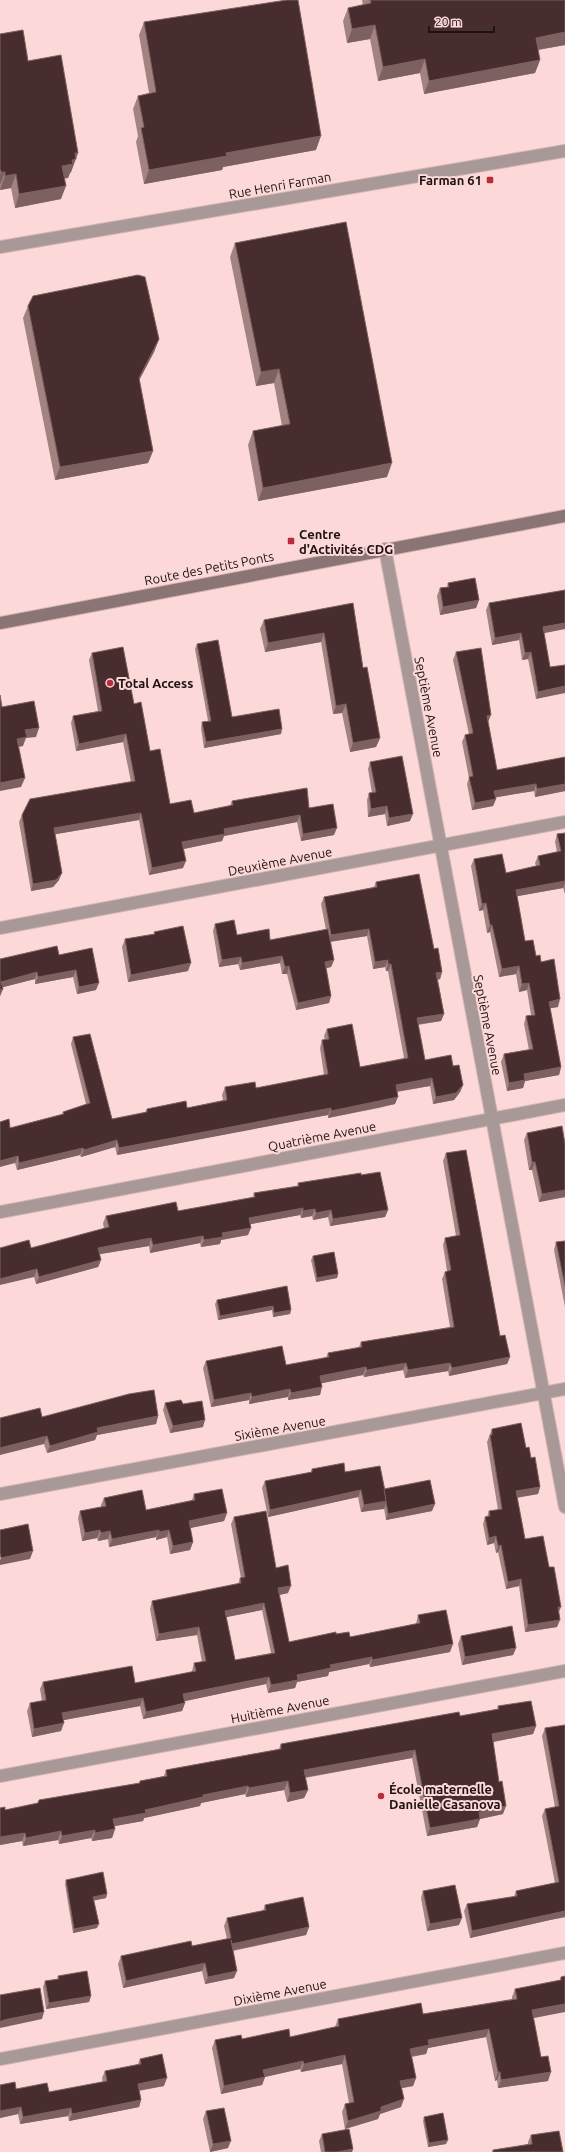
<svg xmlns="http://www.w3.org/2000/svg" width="565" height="2152" font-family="Ubuntu,sans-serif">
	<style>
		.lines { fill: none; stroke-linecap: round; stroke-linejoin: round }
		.street-casing { stroke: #d4b5b4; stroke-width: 14 }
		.secondary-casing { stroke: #d4b5b4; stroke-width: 14 }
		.street { stroke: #a89998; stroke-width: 12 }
		.secondary { stroke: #8a7574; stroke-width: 12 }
		.wall { fill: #a28382; fill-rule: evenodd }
		.shaded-wall { fill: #7d6160 }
		.building { fill: #472d2d; stroke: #7d6160; fill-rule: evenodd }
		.poi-dot { fill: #bc2b3a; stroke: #fcd9d8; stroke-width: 1.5 }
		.labels { text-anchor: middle; stroke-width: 4; stroke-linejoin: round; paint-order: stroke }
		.poi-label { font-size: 13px; font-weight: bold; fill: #1e1212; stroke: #fcd9d8; text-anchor: start }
		.street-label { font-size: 13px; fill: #1e1212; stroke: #fcd9d8 }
	</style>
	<rect width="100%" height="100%" fill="#fcd9d8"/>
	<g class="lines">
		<!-- street casing -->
		<g class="street-casing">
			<g id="street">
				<path d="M0,247L565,151"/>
				<path d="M385,549L565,1507"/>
				<path d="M0,928L565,822"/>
				<path d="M0,1212L565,1105"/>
				<path d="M0,1494L565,1389"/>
				<path d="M0,1776L565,1671"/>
				<path d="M0,2059L565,1953"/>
			</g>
		</g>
		<!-- secondary casing -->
		<g class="secondary-casing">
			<path id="secondary" d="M0,623L565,516"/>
		</g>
		<!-- street -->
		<use href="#street" class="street"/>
		<!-- secondary -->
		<use href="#secondary" class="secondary"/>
	</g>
	<!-- wall -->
	<g class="wall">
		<path d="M362,0H565V45L538,50L540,60L535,73L424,94L420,73L378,81L370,39L347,43L343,21L348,8L363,5Z"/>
		<path d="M144,22L316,150L223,167L222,170L144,184L136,142L138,136L133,109L138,96L149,93L139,35Z"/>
		<path d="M0,34L28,61L78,153L71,172L70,173L68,178H64L61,199L15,208L11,188L0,190Z"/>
		<path d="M235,243L387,477L258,501L248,445L253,431L282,426L274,383L256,386L230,257Z"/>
		<path d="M28,306L159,339L154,352L139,380L153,451L148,463L55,480L23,318Z"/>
		<path d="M448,583L479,600L476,608L440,615L437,596L440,588L447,587Z"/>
		<path d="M353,603L363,668L380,738L376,747L350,752L342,713L333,714L321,642L265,652L260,629L264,620Z"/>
		<path d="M489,603L544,633L550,667L536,699L528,659L522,660L519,640L492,645L486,610Z"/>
		<path d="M197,644L232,717L281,734L204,748L201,728L202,722L208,721L195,649Z"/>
		<path d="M456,652L488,722L497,770L565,757V791L535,797L534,791L496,797V799L493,806L472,810L467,784L469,778L462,742L465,735L469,734L453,660Z"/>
		<path d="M92,653L134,704L150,751L170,804L194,813L230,806L232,801L309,808L334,835L301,841L297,822L224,836L222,841L183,849V868L149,875L139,820L55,834L59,880L53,887L31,891L19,822L22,815L131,782L123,742L76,751L71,723L73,716L98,711L89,660Z"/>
		<path d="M370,762L410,821L387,826L385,814L368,817L367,800L369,793H372L368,769Z"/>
		<path d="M565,833V894L563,888L517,896L525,941L536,956L541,962L558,1007L550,1008L561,1067L559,1075L525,1081L523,1088L507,1091L501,1062L504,1054L529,1050L524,1024L526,1016L531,1015L527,990L519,992L516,974L499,977L490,932L487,933L483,910L479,911L471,866L474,859L506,873L536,866L535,863L538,856L557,852L555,842L557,834Z"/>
		<path d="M376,882L434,949L442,972L440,979L438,980L444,1014L441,1021L418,1025L425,1060L453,1066L463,1085L460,1092L454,1100L433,1104L430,1086L397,1092L395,1104L379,1108L328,1118V1115L310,1118L117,1155L115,1147L81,1157L80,1155L17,1170L15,1163L10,1128L62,1114L63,1112L86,1104L71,1044L73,1037L112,1119L145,1113L147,1109L187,1108L223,1100L222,1095L225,1087L256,1088L324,1075L320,1048L322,1040H325L324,1036L327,1029L360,1067L404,1058L388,971H386L385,967L373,969L367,936L330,942L334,960L331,967L326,968L331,996L329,1003L296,1010L287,974H282L280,963L240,970L238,964L219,967L213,931L215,924L237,935L270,940L326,930L321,904L324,897L374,887Z"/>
		<path d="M154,932L188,971L128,982L122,947L125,939L154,934Z"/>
		<path d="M92,948L96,990L77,994L73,977L35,984V979L2,987L3,989L0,996V959L59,955Z"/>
		<path d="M527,1133L565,1144V1197L539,1202L532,1170H529L524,1140Z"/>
		<path d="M446,1153L500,1336L510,1357L507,1364L449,1376L448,1371L405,1378L403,1370L364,1377L363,1375L322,1383L320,1395L288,1400V1397L249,1404V1400L211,1407L203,1368L206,1361L286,1365L326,1358L328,1353L359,1347L361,1342L450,1327L442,1279L445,1272L447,1271L443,1245L445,1238L456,1236L443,1161Z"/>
		<path d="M361,1175L388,1210L385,1217L330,1226L328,1217L313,1220L312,1216L301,1218L300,1215L250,1224L248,1235L221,1240L220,1244L201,1247L200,1243L150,1253L149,1246L99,1254L101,1260L98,1267L36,1284L34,1277L31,1248L104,1229L103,1223L106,1216L178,1211L253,1197L254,1193L297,1186L298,1183Z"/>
		<path d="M565,1241V1307L554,1250L556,1242Z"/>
		<path d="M313,1256L338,1274L337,1278L316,1282L311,1260Z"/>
		<path d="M287,1286L291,1310L290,1314L273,1317L272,1310L218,1320L215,1304L217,1300Z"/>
		<path d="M165,1403L183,1404L203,1427L170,1433L163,1410Z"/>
		<path d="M158,1416L156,1424L97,1435L95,1440L47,1453L44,1444L42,1417Z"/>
		<path d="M492,1429L526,1448L531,1458L540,1487L538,1494L517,1498L525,1539L549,1567L559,1613L557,1627L525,1632L519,1586L506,1589L498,1552L496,1553L494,1543L487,1545L483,1524L485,1517H487L489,1511L498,1510L487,1442Z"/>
		<path d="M312,1469L345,1472L432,1511L386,1520L384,1508L361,1512L358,1497L268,1517L262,1488L265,1481L311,1472Z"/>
		<path d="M194,1494L227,1513L224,1521L190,1528L193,1542L190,1550L170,1554L167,1537L156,1540V1537L109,1547L108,1539L98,1541L97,1538L82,1541L78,1518L80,1511L101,1507V1505L104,1498L146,1510L192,1500Z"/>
		<path d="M234,1517L276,1568L288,1593L279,1595L289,1642L336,1634L350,1637L416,1624L418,1615L450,1652L370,1667L369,1664L329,1672L328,1676L297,1682L295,1688L268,1693L266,1684L185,1701V1703L182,1711L143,1719L140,1706L63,1720L61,1731L32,1737L27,1711L30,1703L42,1701L40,1689L43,1682L135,1683L192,1672V1671L194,1663L202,1662L197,1635L156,1641L150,1609L152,1601L238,1584L240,1578H241L231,1524ZM262,1610L271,1653L235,1660L226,1617Z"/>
		<path d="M461,1636L516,1648L513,1655L462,1665L458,1644Z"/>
		<path d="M498,1706L536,1726L533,1734L493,1742L503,1814L480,1819L477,1827L427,1836L412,1758L305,1778L308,1790L304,1798L287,1802L284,1790L246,1797L245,1794L201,1803L200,1806L144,1818L143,1821L114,1826L115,1829L112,1838L92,1841L91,1838L59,1844L58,1840L23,1846L22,1841L0,1845V1808L5,1810L38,1803L39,1800L139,1783L140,1781L164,1776L166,1770L279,1749L281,1744L460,1716L497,1709Z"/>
		<path d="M565,1725V1917L550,1920L470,1938L464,1911L467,1904L514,1897L516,1891L555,1883L542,1816L545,1809L555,1807L542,1736L545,1728Z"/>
		<path d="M66,1880L107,1894L106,1898L94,1900L97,1928L73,1933L65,1884Z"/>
		<path d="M423,1891L459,1925L427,1931L421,1898Z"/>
		<path d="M265,1905L309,1927L306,1935L233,1951L234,1978L205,1984L202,1971L123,1988L118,1964L121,1956L192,1946L227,1939L224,1926L227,1918L263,1911Z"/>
		<path d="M58,1976L91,1996L89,2002L46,2009L43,1987L45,1981L57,1979Z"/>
		<path d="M565,1976L533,2018L541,2057L548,2081L498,2088L497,2080L495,2081L486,2037L428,2048L426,2054L412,2057L416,2078L413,2086L402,2088L401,2107L380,2114L378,2119L345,2129L342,2112L345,2104L349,2103L342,2064L301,2072L300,2069L265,2077L262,2085L221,2094L212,2048L215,2040L290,2037L335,2027L338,2019L423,2014L512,1999V1997L515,1989L560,1980L561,1977Z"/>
		<path d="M140,2059L164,2086L139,2091L141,2100L139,2107L69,2121L68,2116L20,2124L18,2114L0,2118V2085L16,2089L49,2092L103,2082L102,2078L105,2071L138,2064Z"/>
		<path d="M206,2111L228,2148L210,2152L203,2119Z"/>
		<path d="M424,2117L446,2144L428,2147L423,2121Z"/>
		<path d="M322,2134L353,2149L352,2152H321L319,2141Z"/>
		<path d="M531,2135L563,2152H492L493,2150L528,2144V2142Z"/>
	</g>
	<!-- shaded-wall -->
	<g class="shaded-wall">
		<path d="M375,25L370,39L347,43L352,29Z"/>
		<path d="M565,32V45L531,51L536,38Z"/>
		<path d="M425,59L420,73L378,81L383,67Z"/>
		<path d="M540,60L535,73L424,94L429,81Z"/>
		<path d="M321,136L316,150L223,167L222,170L144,184L149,170L226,153Z"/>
		<path d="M75,153H78L71,172L70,173L68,178L57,180L62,166Z"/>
		<path d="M1,172H5L0,185V174Z"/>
		<path d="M16,174L11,188L0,190L5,176Z"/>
		<path d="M66,186L61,199L15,208L19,194Z"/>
		<path d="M159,339L154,352L134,390L139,378Z"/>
		<path d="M279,369L274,383L256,386L261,372Z"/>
		<path d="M153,451L148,463L55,480L60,467Z"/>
		<path d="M392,463L387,477L258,501L263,488Z"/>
		<path d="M479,600L476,608L440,615L443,607Z"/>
		<path d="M565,623V629L540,634L543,627Z"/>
		<path d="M324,633L321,642L265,652L268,643Z"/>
		<path d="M521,633L519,640L492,645L495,638Z"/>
		<path d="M531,652L528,659L522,660L525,653Z"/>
		<path d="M565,686V693L536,699L538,692Z"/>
		<path d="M346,704L342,713L333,714L336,706Z"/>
		<path d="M491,715L488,722L487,716Z"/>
		<path d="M39,728L36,737L26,738L23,746L14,748L17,739L25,730Z"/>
		<path d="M282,729L281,734L204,748L206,742Z"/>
		<path d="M126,734L123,742L76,751L79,744Z"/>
		<path d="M380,738L376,747L350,752L353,743Z"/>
		<path d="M25,778L21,787L0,791V783Z"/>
		<path d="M536,784L534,791L492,798L494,791Z"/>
		<path d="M565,784V791L535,797L537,789Z"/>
		<path d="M496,799L493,806L472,810L475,803Z"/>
		<path d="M387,806L385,814L368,817L371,809Z"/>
		<path d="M141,813L139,820L51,835L54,828Z"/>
		<path d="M413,814L410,821L387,826L389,818Z"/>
		<path d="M300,815L297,822L224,836L222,841L179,850L182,842L224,829Z"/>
		<path d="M337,828L334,835L301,841L303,834Z"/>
		<path d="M186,861L183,868L149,875L152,868Z"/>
		<path d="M62,873L59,880L53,887L31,891L33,884Z"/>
		<path d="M565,881V883L563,888L513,897L516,890Z"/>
		<path d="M486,903L483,910L479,911L482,904Z"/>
		<path d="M490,925H492L490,932L487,933Z"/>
		<path d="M369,929L367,936L328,942L331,935Z"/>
		<path d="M282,956L280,963L240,970L242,963Z"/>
		<path d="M241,957L238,964L219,967L222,960Z"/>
		<path d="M334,960L331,967L323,969L325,962Z"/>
		<path d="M388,960L385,967L373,969L375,962Z"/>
		<path d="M191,963L188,971L128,982L131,975Z"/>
		<path d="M388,964H391L388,971H386Z"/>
		<path d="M289,966L287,974H282L285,967Z"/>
		<path d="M519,966L516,974L499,977L502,969Z"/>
		<path d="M76,970L73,977L35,984L38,977Z"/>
		<path d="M37,972L35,979L0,988L1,982Z"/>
		<path d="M442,972L440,979L434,980L436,973Z"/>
		<path d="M99,983L96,990L77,994L79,987Z"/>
		<path d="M529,983L527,990L519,992L522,984Z"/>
		<path d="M3,989L0,996V990Z"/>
		<path d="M331,996L329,1003L296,1010L298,1003Z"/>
		<path d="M560,999L558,1007L546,1009L549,1002Z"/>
		<path d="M444,1014L441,1021L414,1025L417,1018Z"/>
		<path d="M561,1067L559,1075L525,1081L523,1088L507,1091L509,1083L524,1074Z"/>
		<path d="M432,1078L430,1086L393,1092L396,1085Z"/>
		<path d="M463,1085L460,1092L454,1100L433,1104L436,1097Z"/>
		<path d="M398,1097L395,1104L328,1118L331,1111Z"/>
		<path d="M331,1108L328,1115L117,1155L119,1148Z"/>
		<path d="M117,1140L115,1147L81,1157L84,1150Z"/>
		<path d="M83,1148L80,1155L17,1170L19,1163Z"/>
		<path d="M18,1156L15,1163L0,1167V1161Z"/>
		<path d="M532,1162H535L532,1170H529Z"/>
		<path d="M565,1190V1197L539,1202L542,1194Z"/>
		<path d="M303,1208L300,1215L246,1225L249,1218Z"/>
		<path d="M315,1209L312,1216L301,1218L303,1211Z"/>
		<path d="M331,1210L328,1217L313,1220L316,1213Z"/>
		<path d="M388,1210L385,1217L330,1226L333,1219Z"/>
		<path d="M251,1228L248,1235L221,1240L220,1244L201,1247L204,1240L222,1233Z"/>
		<path d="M203,1236L200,1243L150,1253L153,1245Z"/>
		<path d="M151,1238L149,1246L95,1255L98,1248Z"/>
		<path d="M101,1260L98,1267L36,1284L39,1277Z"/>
		<path d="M37,1269L34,1277L0,1285V1279Z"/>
		<path d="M338,1274L337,1278L316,1282L317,1278Z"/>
		<path d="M273,1306L272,1310L218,1320L220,1316Z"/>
		<path d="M291,1310L290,1314L273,1317L274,1313Z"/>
		<path d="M510,1357L507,1364L449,1376L452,1368Z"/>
		<path d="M406,1363L403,1370L364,1377L367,1370Z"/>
		<path d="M450,1363L448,1371L405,1378L408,1370Z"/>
		<path d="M366,1367L363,1375L318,1384L320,1376Z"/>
		<path d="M322,1387L320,1395L288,1400L291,1393Z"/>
		<path d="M290,1389L288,1397L249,1404L252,1397Z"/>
		<path d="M251,1393L249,1400L211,1407L214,1400Z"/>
		<path d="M158,1416L156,1424L97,1435L95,1440L47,1453L50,1446L97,1428Z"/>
		<path d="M205,1420L203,1427L170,1433L173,1426Z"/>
		<path d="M47,1436L44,1444L0,1455V1448Z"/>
		<path d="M540,1487L538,1494L513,1498L516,1491Z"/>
		<path d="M361,1490L358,1497L268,1517L270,1510Z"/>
		<path d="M387,1501L384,1509L361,1512L364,1505Z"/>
		<path d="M435,1504L432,1511L386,1520L388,1514Z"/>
		<path d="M227,1513L224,1521L186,1529L189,1521Z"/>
		<path d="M100,1530L97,1538L82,1541L85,1533Z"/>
		<path d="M159,1530L156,1537L109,1547L112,1539Z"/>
		<path d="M169,1530L167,1537L156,1540L159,1532Z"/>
		<path d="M110,1531L108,1539L98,1541L101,1533Z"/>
		<path d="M496,1536L494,1543L487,1545L489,1538Z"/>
		<path d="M193,1542L190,1550L170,1554L173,1546Z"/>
		<path d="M501,1545L498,1552L496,1553L498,1546Z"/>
		<path d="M33,1551L30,1559L0,1565V1560L1,1558Z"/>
		<path d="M521,1579L519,1586L506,1589L508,1582Z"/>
		<path d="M291,1586L288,1593L275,1596L278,1588Z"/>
		<path d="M264,1603L262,1610L222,1618L225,1611Z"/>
		<path d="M558,1607H561L558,1614Z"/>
		<path d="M560,1620L557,1627L525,1632L528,1625Z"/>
		<path d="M199,1627L197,1635L156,1641L159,1634Z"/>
		<path d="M453,1644L450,1652L370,1667L372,1660Z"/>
		<path d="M516,1648L513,1655L462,1665L465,1657Z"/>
		<path d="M372,1657L369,1664L329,1672L328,1676L297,1682L295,1688L268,1693L271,1685L297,1675L330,1665Z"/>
		<path d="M269,1677L266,1684L181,1702L183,1694Z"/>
		<path d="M143,1698L140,1706L59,1721L62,1713Z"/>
		<path d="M185,1703L182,1711L143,1719L146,1712Z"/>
		<path d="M64,1723L61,1731L32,1737L34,1729Z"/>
		<path d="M536,1726L533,1734L488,1743L492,1734Z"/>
		<path d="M415,1750L412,1758L301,1778L304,1770Z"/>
		<path d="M288,1781L284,1790L246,1797L249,1788Z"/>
		<path d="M248,1786L245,1794L201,1803L200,1806L144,1818L143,1821L110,1827L113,1819L203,1795Z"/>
		<path d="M308,1790L304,1798L287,1802L290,1793Z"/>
		<path d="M506,1806L503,1814L480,1819L477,1827L427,1836L430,1828L479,1812Z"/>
		<path d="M115,1829L112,1838L92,1841L95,1833Z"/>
		<path d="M95,1830L91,1838L59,1844L62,1836Z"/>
		<path d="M61,1831L58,1840L23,1846L26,1838Z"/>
		<path d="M25,1833L22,1841L0,1845V1837Z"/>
		<path d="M107,1894L106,1898L92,1901L93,1897Z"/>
		<path d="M565,1911V1917L550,1920L470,1938L472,1931Z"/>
		<path d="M462,1918L459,1925L427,1931L430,1924Z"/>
		<path d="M99,1924L97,1928L73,1933L74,1929Z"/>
		<path d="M309,1927L306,1935L229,1951L232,1944Z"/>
		<path d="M205,1963L202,1971L123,1988L126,1981Z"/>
		<path d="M237,1971L234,1978L205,1984L208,1977Z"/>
		<path d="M91,1996L89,2002L46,2009L49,2003Z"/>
		<path d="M565,2004V2012L529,2019L532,2010Z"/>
		<path d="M44,2012L42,2019L0,2028V2022L4,2020Z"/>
		<path d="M489,2029L486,2037L428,2048L426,2054L407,2057L410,2049L428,2040Z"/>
		<path d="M345,2055L342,2064L301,2072L304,2064Z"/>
		<path d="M303,2061L300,2069L260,2078L263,2070Z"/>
		<path d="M498,2072H500L497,2080L495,2081Z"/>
		<path d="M551,2072L548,2081L498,2088L501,2080Z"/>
		<path d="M265,2077L262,2085L221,2094L224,2086Z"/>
		<path d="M167,2078L164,2086L135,2091L138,2084Z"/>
		<path d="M416,2078L413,2086L397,2089L400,2081Z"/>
		<path d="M404,2099L401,2107L380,2114L378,2119L345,2129L348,2121L381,2107Z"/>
		<path d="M141,2100L139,2107L69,2121L72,2114Z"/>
		<path d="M21,2107L18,2114L0,2118V2111Z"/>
		<path d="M71,2108L68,2116L20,2124L23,2117Z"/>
		<path d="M448,2140L446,2144L428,2147L429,2143Z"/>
		<path d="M231,2141L228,2148L210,2152L213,2144Z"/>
		<path d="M353,2149L352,2152H337Z"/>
	</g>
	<!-- building -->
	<g class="building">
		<path d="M287,0H298L321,136L226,153L227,156L149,170L141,128L144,127L138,96L156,92L144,22Z"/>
		<path d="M370,0H565V32L536,38L540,60L429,81L425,59L383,67L375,25L352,29L348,8L371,3Z"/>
		<path d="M23,30L28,61L61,55L78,153H75L76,159L72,160L73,164L62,166L66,186L19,194L16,174L5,176V172H1L0,169V34Z"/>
		<path d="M346,222L392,463L263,488L253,431L290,424L279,369L261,372L235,243Z"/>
		<path d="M138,275L145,277L159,339L139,378L153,451L60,467L28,306L33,296Z"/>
		<path d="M475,578L479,600L443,607L440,588L449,587L448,583Z"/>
		<path d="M565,590V623L543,627L550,667L565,665V686L538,692L531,652L525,653L521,633L495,638L489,603Z"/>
		<path d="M353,603L363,668L367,667L380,738L353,743L346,704L336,706L324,633L268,643L264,620Z"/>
		<path d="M218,640L232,717L279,709L282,729L206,742L202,722L211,721L197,644Z"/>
		<path d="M123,647L134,704L141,702L150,751L160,749L170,804L191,800L194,813L233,805L232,801L307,788L309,808L333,804L337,828L303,834L300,815L224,829L225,834L182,842L186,861L152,868L141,813L54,828L62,873L56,880L33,884L22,815L30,799L135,781L126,734L79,744L73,716L102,711L92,653Z"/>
		<path d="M481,648L491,715L487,716L497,770L565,757V784L537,789L536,784L494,791L496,799L475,803L469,777L473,776L465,735L473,733L456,652Z"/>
		<path d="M0,695L2,707L34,701L39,728L25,730L27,737L17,739L25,778L0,783Z"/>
		<path d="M402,756L413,814L389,818L387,806L371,809L369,793L376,792L370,762Z"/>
		<path d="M565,833V881L516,890L525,941L533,940L536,956L540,955L541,962L554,959L560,999L549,1002L561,1067L524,1074L525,1080L509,1083L504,1054L533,1049L526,1016L535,1015L529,983L522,984L519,966L502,969L492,925H490L486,903L482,904L474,859L502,854L506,873L540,865L538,856L561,851L557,834Z"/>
		<path d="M419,874L434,949L438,948L442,972L436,973L444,1014L417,1018L425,1060L451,1055L453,1066L459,1065L463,1085L456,1093L436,1097L432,1078L396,1085L398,1097L331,1111V1108L119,1148L117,1140L84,1150L83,1148L19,1163L18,1156L0,1161V1122L9,1119L10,1128L64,1114L63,1112L90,1103L73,1037L90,1034L112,1119L147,1112V1109L186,1101L187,1108L227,1100L225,1087L255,1082L256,1088L328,1074L322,1040L329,1039L327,1029L352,1024L360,1067L408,1058L391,964H388V960L375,962L369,929L331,935L324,897L377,887L376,882Z"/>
		<path d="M234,920L237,935L269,929L270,940L328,929L334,960L325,962L331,996L298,1003L289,966L285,967L282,956L242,963L241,957L222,960L215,924Z"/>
		<path d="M183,926L191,963L131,975L125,939L155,934L154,932Z"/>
		<path d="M57,946L59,955L92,948L99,983L79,987L76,970L38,977L37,972L1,982L3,989L0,990V959Z"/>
		<path d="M562,1126L565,1144V1190L542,1194L535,1162H532L527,1133Z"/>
		<path d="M466,1150L500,1336L505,1335L510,1357L452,1368L450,1363L408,1370L406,1363L367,1370L366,1367L320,1376L322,1387L291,1393L290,1389L252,1397L251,1393L214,1400L206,1361L282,1346L286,1365L329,1357L328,1353L362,1347L361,1342L454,1327L445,1272L451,1270L445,1238L460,1235L446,1153Z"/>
		<path d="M380,1172L388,1210L333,1219L331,1210L316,1213L315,1209L303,1211V1208L249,1218L251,1228L222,1233L223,1237L204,1240L203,1236L153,1245L151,1238L98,1248L101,1260L39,1277L37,1269L0,1279V1248L29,1240L31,1248L109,1227L106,1216L176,1202L178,1211L255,1197L254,1193L299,1186L298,1183L361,1173V1175Z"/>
		<path d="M565,1241V1286L556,1242Z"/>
		<path d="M334,1252L338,1274L317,1278L313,1256Z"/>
		<path d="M287,1286L291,1310L274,1313L273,1306L220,1316L217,1300Z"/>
		<path d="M154,1390L158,1416L97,1428L98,1432L50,1446L47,1436L0,1448V1418L40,1408L42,1417L129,1394Z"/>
		<path d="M181,1400L183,1404L202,1401L205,1420L173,1426L165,1403Z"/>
		<path d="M521,1423L526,1448L529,1447L531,1458L535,1457L540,1487L516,1491L525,1539L543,1536L549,1567H554L561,1607H558L560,1620L528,1625L521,1579L508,1582L501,1545L498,1546L496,1536L489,1538L485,1517L490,1516L489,1511L502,1509L490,1435H492V1429Z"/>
		<path d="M344,1463L345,1472L380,1466L387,1501L364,1505L361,1490L270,1510L265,1481L312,1472V1469Z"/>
		<path d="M430,1480L435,1504L388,1514L384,1489Z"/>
		<path d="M222,1489L227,1513L189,1521L193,1542L173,1546L169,1530L159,1532V1530L112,1539L110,1531L101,1533L100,1530L85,1533L80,1511L106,1506L104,1498L142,1490L146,1510L195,1500L194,1494Z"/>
		<path d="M266,1511L276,1568L288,1565L291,1586L278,1588L289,1642L336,1632V1634L349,1632L350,1637L420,1623L418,1615L446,1610L453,1644L372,1660V1657L330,1665L331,1668L297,1675L298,1680L271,1685L269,1677L183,1694L185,1703L146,1712L143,1698L62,1713L64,1723L34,1729L30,1703L46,1700L43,1682L132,1666L135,1683L196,1671L194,1663L206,1661L199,1627L159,1634L152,1601L241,1583L240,1578L245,1577L234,1517ZM264,1603L275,1653L235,1660L225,1611Z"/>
		<path d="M28,1524L33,1551L1,1558L0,1553V1530Z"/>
		<path d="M512,1626L516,1648L465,1657L461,1636Z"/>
		<path d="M531,1701L536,1726L492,1734L499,1782L502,1781L506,1806L479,1812L480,1819L430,1828L415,1750L304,1770L308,1790L290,1793L288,1781L249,1788L248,1786L203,1795V1797L145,1810L146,1813L113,1819L115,1829L95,1833V1830L62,1836L61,1831L26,1838L25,1833L0,1837V1808L5,1807V1810L38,1803L39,1800L140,1783V1781L167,1776L166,1770L281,1749V1744L459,1712L460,1716L499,1709L498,1706Z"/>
		<path d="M565,1725V1911L472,1931L467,1904L517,1896L516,1891L559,1882L545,1809L559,1806L545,1728Z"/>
		<path d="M103,1872L107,1894L93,1897L99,1924L74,1929L66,1880Z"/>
		<path d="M455,1885L462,1918L430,1924L423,1891Z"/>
		<path d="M303,1897L309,1927L232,1944L231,1940L237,1971L208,1977L205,1963L126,1981L121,1956L191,1941L192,1946L231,1938L227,1918L266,1910L265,1905Z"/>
		<path d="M87,1971L91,1996L49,2003L45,1981L59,1979L58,1976Z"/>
		<path d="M565,1976V2004L532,2010L541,2057L548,2056L551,2072L501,2080L500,2072H498L489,2029L428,2040L429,2045L410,2049L416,2078L400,2081L404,2099L381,2107V2111L348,2121L345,2104L354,2102L345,2055L304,2064L303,2061L263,2070L265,2077L224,2086L215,2040L241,2035L242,2039L289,2029L290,2037L339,2026L338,2019L421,2003L423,2014L517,1999L515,1989L561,1980V1977Z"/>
		<path d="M40,1988L44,2012L4,2020L0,2022V1995Z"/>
		<path d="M162,2054L167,2078L138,2084L141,2100L72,2114L71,2108L23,2117L21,2107L0,2111V2085L15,2082L16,2089L47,2083L49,2092L107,2081L105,2071L141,2064L140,2059Z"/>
		<path d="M224,2108L231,2141L213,2144L206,2111Z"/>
		<path d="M443,2113L448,2140L429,2143L424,2117Z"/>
		<path d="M349,2129L353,2149L337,2152H325L322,2134Z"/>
		<path d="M559,2131L563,2152H493V2150L532,2144L531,2135Z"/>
	</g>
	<!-- markers -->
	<g class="poi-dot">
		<rect x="486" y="176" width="8" height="8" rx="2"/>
		<rect x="287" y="537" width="8" height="8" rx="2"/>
		<circle cx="110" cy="683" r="4"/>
		<circle cx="381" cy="1796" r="4"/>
	</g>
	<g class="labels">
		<!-- poi labels -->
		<g class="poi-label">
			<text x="482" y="185" text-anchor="end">Farman 61</text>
			<text x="299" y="539">Centre<tspan x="299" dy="15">d'Activités CDG</tspan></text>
			<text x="118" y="688">Total Access</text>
			<text x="389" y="1794">École maternelle<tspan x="389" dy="15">Danielle Casanova</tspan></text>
		</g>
		<!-- street labels -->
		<g class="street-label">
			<text transform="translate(280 185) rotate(-10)" y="5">Rue Henri Farman</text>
			<text transform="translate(209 568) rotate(-11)" y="5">Route des Petits Ponts</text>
			<text transform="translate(429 707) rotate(79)" y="5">Septième Avenue</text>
			<text transform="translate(280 861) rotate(-11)" y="5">Deuxième Avenue</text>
			<text transform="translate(488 1025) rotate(79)" y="5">Septième Avenue</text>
			<text transform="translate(322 1136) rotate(-11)" y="5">Quatrième Avenue</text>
			<text transform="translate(280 1428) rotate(-10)" y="5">Sixième Avenue</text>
			<text transform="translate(280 1709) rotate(-11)" y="5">Huitième Avenue</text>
			<text transform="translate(280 1992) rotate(-11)" y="5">Dixième Avenue</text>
		</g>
	</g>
	<!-- scale -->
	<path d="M429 26v6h65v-6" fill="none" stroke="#1e1212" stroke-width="2"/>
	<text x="435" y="26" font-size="12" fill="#1e1212" stroke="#fcd9d8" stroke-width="3" paint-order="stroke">20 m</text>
</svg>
